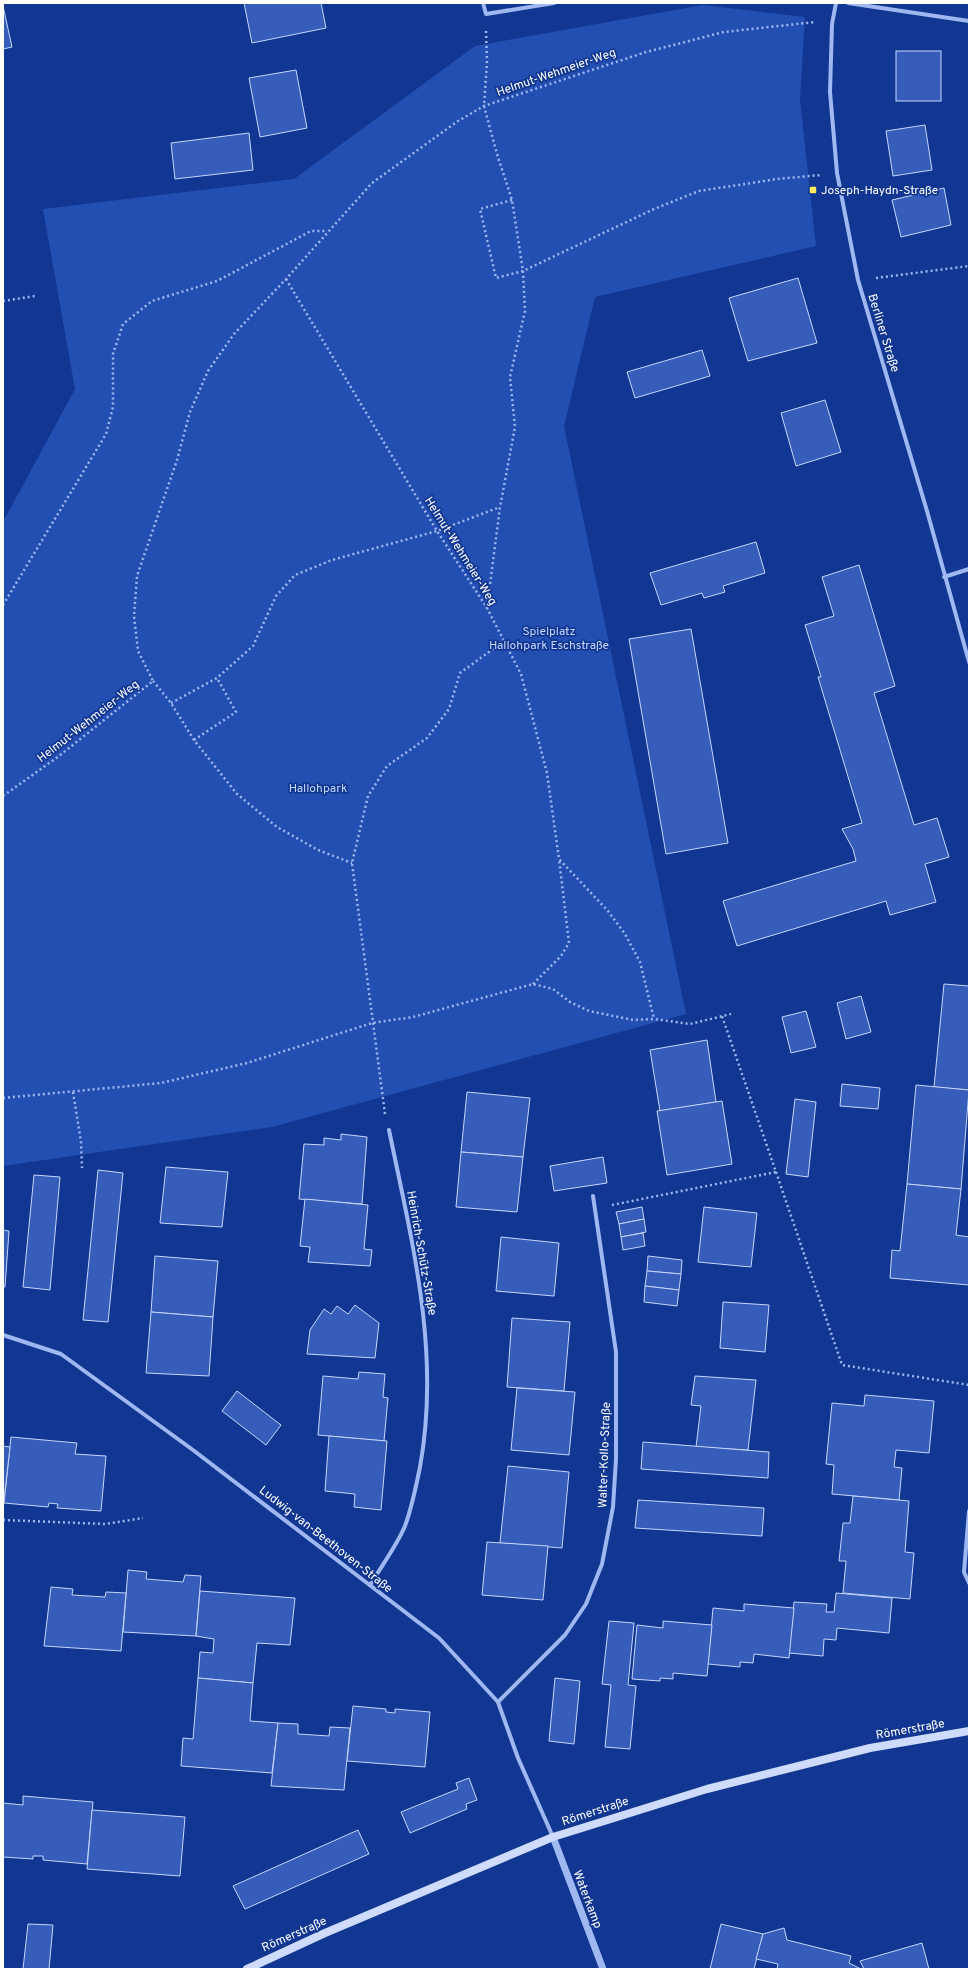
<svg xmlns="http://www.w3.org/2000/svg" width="972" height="1972" font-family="Overpass,sans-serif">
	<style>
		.green { fill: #244fb2 }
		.building { fill: #365dba; stroke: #c6d7fd }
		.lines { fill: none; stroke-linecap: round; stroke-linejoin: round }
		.path { stroke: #9fb8f2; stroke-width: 2.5; stroke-dasharray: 2 3; stroke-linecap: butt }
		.minor { stroke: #9fb8f2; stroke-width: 4 }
		.tertiary { stroke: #9fb8f2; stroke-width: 7 }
		.secondary { stroke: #cedbfc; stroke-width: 8 }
		.poi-dot { fill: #ffe960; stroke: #123792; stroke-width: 1.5 }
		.labels { text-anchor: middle; stroke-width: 3.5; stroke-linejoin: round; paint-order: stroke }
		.street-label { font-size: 12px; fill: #fff; stroke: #123792 }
		.poi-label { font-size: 12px; fill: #fff; stroke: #123792; text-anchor: start }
		.park-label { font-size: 12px; fill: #c6d7fd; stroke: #123792 }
	</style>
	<rect width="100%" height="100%" fill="#123792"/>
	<!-- green -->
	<path class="green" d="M703,5L805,17L800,100L816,246L595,297L564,426L686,1014L272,1127L3,1166V522L75,389L43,209L294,179L475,46Z"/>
	<!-- building -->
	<g class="building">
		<path d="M244,3H321L326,28L252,43Z"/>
		<path d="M3,6L12,47L3,49Z"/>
		<rect x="896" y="51" width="45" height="50"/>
		<path d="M296,70L307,128L260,137L249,78Z"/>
		<path d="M925,125L932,170L893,176L886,131Z"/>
		<path d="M249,133L253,170L175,179L171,143Z"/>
		<path d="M944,188L951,225L901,237L892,200Z"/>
		<path d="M798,278L817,343L748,361L729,298Z"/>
		<path d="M702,350L710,376L635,398L627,372Z"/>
		<path d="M825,400L841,452L796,466L781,413Z"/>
		<path d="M756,542L765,573L723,586L725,592L704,598L702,593L661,605L650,573Z"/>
		<path d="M859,565L895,686L874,693L914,825L937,818L949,857L925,864L936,902L890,915L886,901L737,946L723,901L856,861L853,849L842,829L862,823L818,677H821L805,625L834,616L822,577Z"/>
		<path d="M691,629L728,843L666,854L629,639Z"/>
		<path d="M944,984L969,986V1090L934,1087Z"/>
		<path d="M861,996L871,1032L846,1039L837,1003Z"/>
		<path d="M806,1011L816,1047L791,1053L782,1017Z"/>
		<path d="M707,1040L716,1102L660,1111L650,1050Z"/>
		<path d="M842,1084L880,1088L878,1109L840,1106Z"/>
		<path d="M916,1085L969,1090L961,1189L907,1184Z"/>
		<path d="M467,1092L530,1098L523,1157L461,1152Z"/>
		<path d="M795,1099L816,1102L808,1177L786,1174Z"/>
		<path d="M722,1101L732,1164L667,1175L657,1111Z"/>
		<path d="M341,1134L367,1137L362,1204L299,1199L304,1144L324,1145V1138L341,1140Z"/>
		<path d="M461,1152L523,1157L517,1212L456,1207Z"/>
		<path d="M603,1157L607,1183L554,1191L550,1166Z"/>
		<path d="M166,1167L228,1172L222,1227L160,1223Z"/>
		<path d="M98,1170L123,1173L108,1322L83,1320Z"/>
		<path d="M34,1175L60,1177L50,1290L23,1287Z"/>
		<path d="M907,1184L961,1189L956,1235L969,1237V1285L890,1278L892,1250L900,1251Z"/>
		<path d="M305,1199L368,1205L364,1249L372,1250L370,1266L308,1262L310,1247L300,1246Z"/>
		<path d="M642,1207L644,1219L619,1224L616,1212Z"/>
		<path d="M704,1207L757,1213L751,1267L698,1262Z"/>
		<path d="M644,1219L646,1232L621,1237L619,1224Z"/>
		<path d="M3,1230L9,1231L5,1287H3Z"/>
		<path d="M643,1233L645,1246L623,1250L621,1237Z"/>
		<path d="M501,1237L559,1243L554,1296L496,1291Z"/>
		<path d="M155,1256L218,1261L213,1317L151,1312Z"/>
		<path d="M648,1256L682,1260L681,1274L647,1271Z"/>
		<path d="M647,1271L681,1274L679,1290L645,1286Z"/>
		<path d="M645,1286L679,1290L677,1306L644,1302Z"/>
		<path d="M723,1302L769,1305L765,1352L720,1348Z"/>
		<path d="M355,1305L379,1323L375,1358L307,1354L310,1330L324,1309L331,1314L337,1306L348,1314Z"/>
		<path d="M151,1312L213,1317L209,1376L146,1373Z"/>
		<path d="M512,1318L570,1322L564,1391L507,1387Z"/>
		<path d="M359,1372L385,1374L383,1397L388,1398L384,1441L318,1435L323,1376L358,1379Z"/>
		<path d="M695,1376L756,1380L748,1450L696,1447L701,1406L691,1405Z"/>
		<path d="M517,1388L575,1392L569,1455L511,1450Z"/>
		<path d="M237,1391L281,1425L266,1445L222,1411Z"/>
		<path d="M865,1395L934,1401L929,1453L896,1450L894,1467L902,1468L899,1500L832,1494L834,1465L826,1464L832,1403L864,1406Z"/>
		<path d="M329,1436L387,1441L381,1510L354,1507L355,1494L325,1491Z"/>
		<path d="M11,1437L77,1443L75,1454L106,1456L101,1511L57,1508L58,1504L49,1503L48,1507L4,1503Z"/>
		<path d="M643,1442L769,1452L768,1478L641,1469Z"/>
		<path d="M3,1446L10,1447L3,1508Z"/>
		<path d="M508,1466L569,1472L562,1548L500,1543Z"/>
		<path d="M853,1496L909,1501L905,1552L914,1553L910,1599L843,1593L846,1561H839L843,1523H850Z"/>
		<path d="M638,1500L764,1508L762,1536L635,1528Z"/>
		<path d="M487,1542L548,1546L543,1600L482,1595Z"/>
		<path d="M128,1570L147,1572L146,1579L183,1582L185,1575L201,1576L196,1636L123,1632Z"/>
		<path d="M51,1587L73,1589L72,1595L89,1596L105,1597L106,1592L126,1593L121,1651L44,1646Z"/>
		<path d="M200,1591L295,1598L290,1645L257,1643L253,1683L198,1678L200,1652L213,1653L214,1639L196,1636Z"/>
		<path d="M836,1593L892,1598L889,1633L837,1628L836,1640L824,1639L823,1656L789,1653L794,1602L827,1604L826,1612H834Z"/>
		<path d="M744,1604L794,1608L789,1658L754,1654L753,1663L740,1662V1667L708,1664L713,1608L744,1611Z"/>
		<path d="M609,1621L634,1623L628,1685L636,1686L630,1749L605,1747L611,1685L602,1684Z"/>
		<path d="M663,1621L712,1625L707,1676L673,1673V1679L660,1678V1681L632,1679L637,1625L663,1628Z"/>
		<path d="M198,1678L253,1683L250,1721L278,1723L272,1773L181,1766L183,1738L193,1739Z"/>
		<path d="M555,1678L580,1681L574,1744L549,1741Z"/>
		<path d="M353,1706L386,1709V1712L395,1713V1709L430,1712L425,1767L347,1761Z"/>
		<path d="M278,1723L298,1724V1734L329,1736L330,1727L350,1728L344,1790L271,1786Z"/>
		<path d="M469,1778L477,1800L466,1804L467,1809L410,1833L401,1812L458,1789L456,1783Z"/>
		<path d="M23,1796L93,1802L87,1864L43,1860V1856H33V1859L3,1857V1803L23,1805Z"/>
		<path d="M92,1810L185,1817L180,1876L87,1869Z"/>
		<path d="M358,1830L369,1854L245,1909L233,1886Z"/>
		<path d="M28,1924L53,1925L49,1969H23Z"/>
		<path d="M721,1924L763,1934L754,1969H710Z"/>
		<path d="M784,1928L787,1940L851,1956L849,1963L861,1969H777L778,1964L756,1959L763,1934Z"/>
		<path d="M922,1943L929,1969H864L860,1961Z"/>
	</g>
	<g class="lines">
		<!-- path -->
		<g class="path">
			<path d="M486,31L487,62L484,106L497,154L512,200L523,271L525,311L510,377L515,427L500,507L487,608"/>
			<path d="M512,200L480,209L496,278L523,271L654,209L699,191L777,179L821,175"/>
			<path d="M876,278L969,266"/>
			<path d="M286,279L437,531L487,608L521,674L547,773L559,859L608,911L625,934L640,962L654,1019"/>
			<path d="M3,301L35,296"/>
			<path d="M3,605L106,434L113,407V354L123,324L152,301L217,281L311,231H327"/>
			<path d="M153,681L171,703L194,740L237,794L277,827L318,850L352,863"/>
			<path d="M171,703L217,678L253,646L276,596L295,575L332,560L437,531L500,507"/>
			<path d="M194,740L236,712L217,678"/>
			<path d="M3,796L59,756L153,681L138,651L134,616L137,576L177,460L190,412L208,371L234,334L286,279L372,183L458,121L484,106L646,52L724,32L815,22"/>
			<path d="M533,984L561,956L569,943L559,859"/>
			<path d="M73,1092L81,1142L82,1168"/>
			<path d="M3,1098L161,1083L247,1063L372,1023L413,1017L533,984L553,989L570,1002L589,1011L633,1020L654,1019L690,1024L731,1014"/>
			<path d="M385,1114L352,863L368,796L387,766L427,738L449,709L460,673L504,641"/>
			<path d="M776,1172L842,1365L969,1385"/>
			<path d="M612,1205L776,1172L722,1016"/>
			<path d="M3,1520L105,1524L143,1518"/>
		</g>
		<!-- minor -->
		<g class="minor">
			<path d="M483,3L486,14L554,3"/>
			<path d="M836,3L832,24L830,92L837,173L858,280L927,511L969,662"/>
			<path d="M848,3L969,21"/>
			<path d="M944,577L969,569"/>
			<path d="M3,1335L61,1354L193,1450L439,1638L498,1702L518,1758L553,1837"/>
			<path d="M969,1511L964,1572L969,1583"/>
			<path d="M370,1585C381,1567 397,1545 405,1526C412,1507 416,1487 420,1467C441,1352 412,1242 389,1130"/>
			<path d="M498,1702L565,1635L586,1604L602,1564L613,1507L616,1459V1352L593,1196"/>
		</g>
		<!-- tertiary -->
		<path class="tertiary" d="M553,1837L603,1969"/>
		<!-- secondary -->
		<path class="secondary" d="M247,1969L325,1933L553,1837L707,1789L870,1748L969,1731"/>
	</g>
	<!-- markers -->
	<rect class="poi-dot" x="809" y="186" width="8" height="8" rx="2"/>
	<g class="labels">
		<!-- street labels -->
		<g class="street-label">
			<text transform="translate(556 72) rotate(-19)" y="4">Helmut-Wehmeier-Weg</text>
			<text transform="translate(884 333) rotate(73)" y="4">Berliner Straße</text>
			<text transform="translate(461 551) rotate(58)" y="4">Helmut-Wehmeier-Weg</text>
			<text transform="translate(88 721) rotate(-38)" y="4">Helmut-Wehmeier-Weg</text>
			<text transform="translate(422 1253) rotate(80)" y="4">Heinrich-Schütz-Straße</text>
			<text transform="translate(604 1455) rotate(-88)" y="4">Walter-Kollo-Straße</text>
			<text transform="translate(326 1539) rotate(38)" y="4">Ludwig-van-Beethoven-Straße</text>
			<text transform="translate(910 1729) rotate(-10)" y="4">Römerstraße</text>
			<text transform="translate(595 1811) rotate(-18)" y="4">Römerstraße</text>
			<text transform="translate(588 1899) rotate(69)" y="4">Waterkamp</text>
			<text transform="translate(294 1934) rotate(-24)" y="4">Römerstraße</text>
		</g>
		<!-- poi labels -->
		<g class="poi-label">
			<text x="821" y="194">Joseph-Haydn-Straße</text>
		</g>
		<!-- park labels -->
		<g class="park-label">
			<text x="549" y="635">Spielplatz<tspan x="549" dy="14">Hallohpark Eschstraße</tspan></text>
			<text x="318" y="792">Hallohpark</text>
		</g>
	</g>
	<!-- border -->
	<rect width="972" height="1972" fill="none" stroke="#ffffff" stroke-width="8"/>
</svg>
